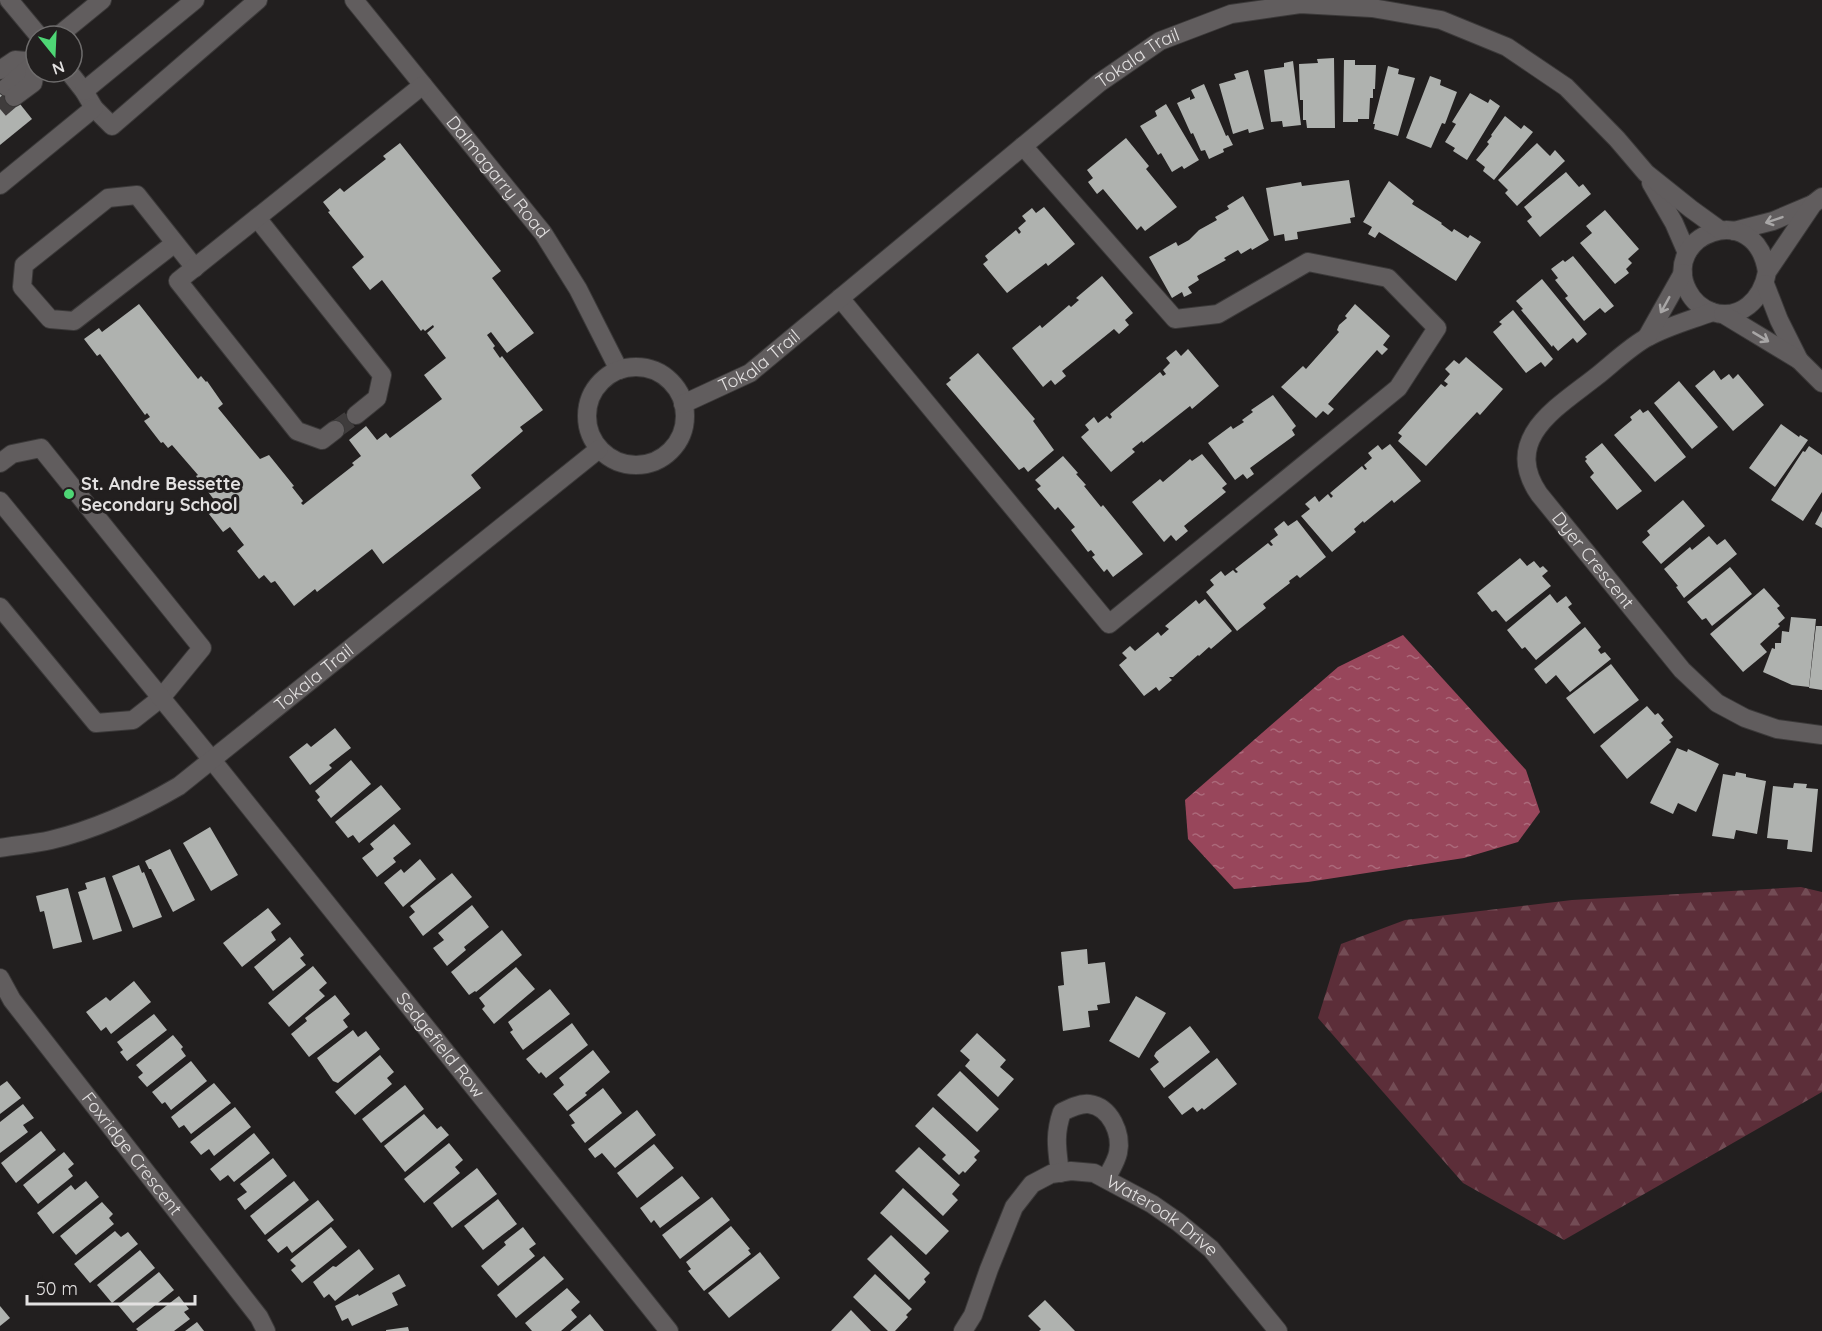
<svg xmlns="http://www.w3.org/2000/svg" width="1822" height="1331" font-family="Quicksand,sans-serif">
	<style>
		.forest { fill: url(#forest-firs) }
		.water { fill: url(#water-ripples) }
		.building { fill: #afb2af }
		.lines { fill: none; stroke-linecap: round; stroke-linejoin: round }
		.minor-tunnel { stroke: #3f3c3c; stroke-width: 18; stroke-dasharray: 18 9; stroke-linecap: butt }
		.minor-casing { stroke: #3b3939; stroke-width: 20 }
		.minor { stroke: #615d5e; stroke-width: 18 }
		.oneway { stroke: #a8a6a6 }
		.poi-dot { fill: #4ed675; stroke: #221f1f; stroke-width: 2 }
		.labels { text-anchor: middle; stroke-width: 6; stroke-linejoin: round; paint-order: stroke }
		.street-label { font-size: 18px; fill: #e3e1e1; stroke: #221f1f }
		.poi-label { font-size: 18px; font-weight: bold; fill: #e3e1e1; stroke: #221f1f; text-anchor: start }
	</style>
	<defs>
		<pattern id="forest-firs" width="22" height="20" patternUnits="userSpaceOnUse" patternTransform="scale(1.5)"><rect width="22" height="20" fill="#5c2e39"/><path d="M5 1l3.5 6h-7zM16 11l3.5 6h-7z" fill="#734c55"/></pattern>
		<pattern id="water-ripples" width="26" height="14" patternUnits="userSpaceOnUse" patternTransform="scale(1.5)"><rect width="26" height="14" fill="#98465b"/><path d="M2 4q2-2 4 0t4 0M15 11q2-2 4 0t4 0" fill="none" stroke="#ab697a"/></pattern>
	</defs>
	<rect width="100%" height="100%" fill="#221f1f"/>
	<!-- forest -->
	<path class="forest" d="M1801,887L1822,892V1092L1564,1240L1463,1183L1318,1018L1341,944L1405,920L1572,900Z"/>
	<!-- water -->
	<path class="water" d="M1403,635L1526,770L1540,812L1518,842L1464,858L1308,882L1234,889L1188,839L1185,800L1338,667Z"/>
	<!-- building -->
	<g class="building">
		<path d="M1334,58L1335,128H1307L1306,120H1303V100H1300L1299,64L1318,63L1317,59Z"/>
		<path d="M1344,60H1355V65H1376L1375,89H1373V98H1370L1369,119H1358V122H1343Z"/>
		<path d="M1293,61L1301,125L1283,127L1282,121L1271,122L1264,70L1284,67V63Z"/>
		<path d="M1388,66L1399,69L1398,74L1415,78L1398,136L1374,129L1375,124H1373Z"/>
		<path d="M1248,70L1264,129L1249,133L1248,129L1233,134L1219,84L1236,79L1234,74Z"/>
		<path d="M1430,76L1441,80L1440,85L1457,92L1445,124L1442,123L1431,148L1406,138Z"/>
		<path d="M0,79L32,119L0,145Z"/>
		<path d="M1204,84L1226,136L1228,135L1233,145L1223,149L1224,152L1209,159L1205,150L1201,151L1193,133L1191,134L1177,103L1190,97V100L1195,98L1191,90Z"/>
		<path d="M1470,93L1488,103L1490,99L1500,106L1467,160L1453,151L1455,148L1445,142L1456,124L1452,122Z"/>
		<path d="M1166,104L1199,160L1184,169L1182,166L1172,172L1161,153L1158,155L1140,126L1157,116L1155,111Z"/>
		<path d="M1505,116L1521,129L1524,125L1533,132L1494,180L1483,171L1485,167L1476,160L1489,144L1487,142L1492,136L1491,135Z"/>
		<path d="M1126,138L1149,166L1146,169L1177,207L1145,231L1141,226L1137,230L1103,189L1097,194L1088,182L1093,178L1087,170Z"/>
		<path d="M400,143L501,271L492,278L534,333L507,353L491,332L487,335L495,346L493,348L500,358L502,356L543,410L520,427L523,431L471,475L481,488L383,564L372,549L317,592L315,589L294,606L275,581L271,583L264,575L259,579L237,551L244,545L230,527L223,532L205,509L215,501L196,476L198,475L172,445L168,448L163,442L161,443L144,421L150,417L147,413L145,415L100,354L97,356L84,339L99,328L102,332L139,304L198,379L201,376L206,382L207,381L223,404L218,408L260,459L269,455L294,486L292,487L303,501L301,503L303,505L354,465L352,463L361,456L349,440L366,426L377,440L386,433L390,438L442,399L424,375L446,358L427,333L434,327L433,325L425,331L423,329L421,331L382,280L370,290L352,267L364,257L328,212L330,211L323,202L340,188L344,192L386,159L383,156Z"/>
		<path d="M1537,143L1550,156L1555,150L1565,161L1517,206L1505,193L1508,190L1498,180Z"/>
		<path d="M1566,172L1579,187L1583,184L1591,194L1540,237L1527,221L1532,217L1524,207Z"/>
		<path d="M1349,180L1355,217L1350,218L1351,223L1297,232L1298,239L1285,241L1284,234L1274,236L1266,188L1301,182L1302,186Z"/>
		<path d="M1389,181L1414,201L1412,204L1442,223L1441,224L1452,232L1454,229L1468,238L1470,235L1481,242L1456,281L1379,232L1375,238L1368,234L1372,227L1363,222Z"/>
		<path d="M1243,196L1269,240L1252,250L1251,248L1241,254L1238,250L1224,258L1226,260L1197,276L1199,280L1188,287L1192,293L1184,297L1182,292L1172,298L1149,257L1176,242L1178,246L1189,240L1199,230L1217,220L1215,217L1229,209L1227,206Z"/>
		<path d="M1044,207L1075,244L1048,266L1046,263L1007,293L983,264L988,260L985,256L1016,230L1019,234L1021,232L1018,228L1026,221L1022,216L1032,208L1036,213Z"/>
		<path d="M1605,210L1639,249L1628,259L1632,263L1626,269L1629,273L1615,284L1580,243L1592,233L1586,226Z"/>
		<path d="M1573,256L1614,306L1605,313L1600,308L1584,321L1565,298L1568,296L1555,280L1558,278L1551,269L1563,260L1565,262Z"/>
		<path d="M1102,276L1133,313L1125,320L1129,325L1119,334L1114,329L1062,371L1066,376L1055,385L1051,380L1043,387L1012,348L1040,325L1042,328L1069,305L1071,307L1079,300L1076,298Z"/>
		<path d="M1542,279L1587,334L1577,343L1573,338L1558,351L1553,345L1552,347L1521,310L1523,309L1516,301Z"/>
		<path d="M1355,304L1390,336L1383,345L1388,349L1382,355L1377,350L1328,404L1334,409L1328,415L1323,411L1316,418L1281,387L1303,366L1306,369L1339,332L1337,330L1339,325L1347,318L1345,316Z"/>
		<path d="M1513,310L1553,359L1545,367L1541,362L1526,373L1493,332L1502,324L1499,322Z"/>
		<path d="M1188,349L1219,386L1192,409L1190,406L1143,443L1142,441L1132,449L1135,452L1111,472L1081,437L1089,430L1085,425L1094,417L1098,423L1107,416L1110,419L1112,417L1110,414L1160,372L1163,376L1166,374L1163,370L1170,363L1166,358L1176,350L1181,356Z"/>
		<path d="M978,353L1035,419L1033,421L1054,450L1028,472L1024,467L1019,470L946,384L951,380L949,378Z"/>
		<path d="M1466,357L1503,389L1480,415L1477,412L1426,466L1398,441L1402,436L1398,433L1441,384L1445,387L1448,384L1444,381L1450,374L1445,369L1454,360L1459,364Z"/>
		<path d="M1714,370L1721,380L1729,374L1733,379L1738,374L1764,405L1733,431L1695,386Z"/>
		<path d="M1679,381L1718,427L1692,449L1654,403Z"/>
		<path d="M1273,395L1296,426L1292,430L1295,435L1250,468L1254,474L1247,479L1243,474L1235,480L1208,443L1231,426L1233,429L1244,422L1242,420L1253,412L1251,410Z"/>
		<path d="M1640,409L1643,413L1648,410L1686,457L1655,482L1614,435L1632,420L1630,417Z"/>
		<path d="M1781,424L1799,437L1800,435L1808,440L1775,487L1749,468Z"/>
		<path d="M1602,443L1642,491L1617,510L1590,477L1594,473L1585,461L1587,459L1585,457Z"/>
		<path d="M1390,444L1421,481L1394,503L1392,500L1364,523L1363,521L1354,529L1356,532L1332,552L1301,516L1310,509L1305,504L1315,496L1319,502L1328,494L1331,498L1333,496L1330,493L1362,466L1365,470L1367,469L1364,465L1372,458L1368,453L1378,445L1382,450Z"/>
		<path d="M1809,446L1822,455V492L1803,521L1771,500L1803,451L1805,452Z"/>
		<path d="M1202,454L1227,484L1222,488L1226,492L1184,526L1188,531L1176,541L1171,535L1164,542L1132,502L1160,479L1163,482L1190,459L1192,461Z"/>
		<path d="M1063,456L1078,473L1076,474L1086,485L1084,486L1101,507L1103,505L1143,554L1113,577L1107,569L1104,572L1092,557L1095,555L1091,550L1088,552L1071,530L1075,527L1058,507L1055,510L1037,489L1041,486L1035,480Z"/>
		<path d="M1683,500L1705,526L1661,564L1642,542L1650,535L1647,531Z"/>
		<path d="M1822,511V528L1815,524Z"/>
		<path d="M1297,520L1326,557L1300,578L1297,575L1289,581L1290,583L1263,604L1266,608L1237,631L1206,592L1214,585L1210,580L1221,571L1225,576L1233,570L1236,573L1238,572L1235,569L1268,543L1271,546L1273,545L1270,541L1278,535L1274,529L1284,521L1288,526Z"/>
		<path d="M1709,536L1717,545L1725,539L1737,554L1684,598L1676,587L1678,586L1664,569L1690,547L1692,550Z"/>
		<path d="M1520,558L1527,566L1534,561L1540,568L1543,566L1548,571L1542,576L1551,586L1506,622L1496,610L1492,612L1477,593Z"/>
		<path d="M1730,567L1752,594L1712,626L1706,618L1702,620L1687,602Z"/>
		<path d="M1764,588L1780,606L1777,608L1785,618L1778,624L1780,626L1760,644L1767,652L1743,672L1710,634Z"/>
		<path d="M1550,594L1557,603L1566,596L1572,604L1568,607L1581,623L1536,660L1525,647L1522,649L1507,630Z"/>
		<path d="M1205,599L1232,631L1211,649L1209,647L1199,656L1198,655L1173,677H1169L1172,680L1159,691L1156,687L1144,696L1119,665L1127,658L1122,653L1130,646L1135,651L1158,632L1161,636L1169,629L1165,626L1196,600L1199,604Z"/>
		<path d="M1791,617L1816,619L1809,687L1792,685L1763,672L1772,648L1775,649V643H1781L1782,631L1789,632Z"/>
		<path d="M1816,626H1822V690L1809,688Z"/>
		<path d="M1585,627L1601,647L1598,650L1601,654L1605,652L1611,659L1570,692L1556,675L1546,684L1534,669Z"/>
		<path d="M1611,664L1639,700L1594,734L1566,698Z"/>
		<path d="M1647,706L1655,715L1658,713L1664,720L1661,723L1673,737L1669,740L1671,742L1627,779L1600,746Z"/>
		<path d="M335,728L351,748L329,765L332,768L310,785L289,757L307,743L311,747Z"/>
		<path d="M1677,748L1687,752L1688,749L1719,764L1696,812L1678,803L1673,814L1650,803Z"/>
		<path d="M351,760L371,784L331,818L317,800L320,797L315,791Z"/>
		<path d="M1736,772L1746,774V777L1766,781L1757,834L1736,830L1734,839L1712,836L1723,774L1735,776Z"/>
		<path d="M1794,783L1807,784L1806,788L1818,789L1812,852L1787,849L1788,840L1767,838L1773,786L1793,788Z"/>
		<path d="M381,785L401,809L359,843L353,835L348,838L335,822Z"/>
		<path d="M394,824L411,844L393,858L396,862L377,877L362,858L374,849L370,844Z"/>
		<path d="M210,827L238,875L211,891L183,843Z"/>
		<path d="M170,849L195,900L173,912L151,869H149L145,861Z"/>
		<path d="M420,859L436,879L403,907L384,883L401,869L404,873Z"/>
		<path d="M139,865L142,873L144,872L162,917L133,928L112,876Z"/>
		<path d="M452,873L472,897L423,936L409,917L415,912L410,906Z"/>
		<path d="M105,877L122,931L93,940L78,892L87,889L85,883Z"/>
		<path d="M68,888L82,942L53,949L44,911L40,912L36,896Z"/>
		<path d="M472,905L489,927L464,947L466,950L447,966L433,948L444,940L438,933Z"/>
		<path d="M268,908L281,924L271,932L276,940L242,967L223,943Z"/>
		<path d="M502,930L522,955L476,992L475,991L469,995L451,972Z"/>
		<path d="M290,937L304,955L300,958L306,965L273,991L254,967Z"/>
		<path d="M1087,949L1088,964L1105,962L1110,1003L1097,1005L1098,1010L1088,1011L1090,1027L1063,1031L1058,986L1064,985L1061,952Z"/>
		<path d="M313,966L327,983L319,990L325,996L289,1027L268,1003Z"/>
		<path d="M516,967L535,989L494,1024L482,1009L485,1006L479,998Z"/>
		<path d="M134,981L151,1002L111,1034L106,1027L101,1031L86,1012L106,997L110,1001Z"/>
		<path d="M550,989L570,1014L523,1050L510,1032L513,1030L508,1022Z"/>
		<path d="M335,995L350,1014L343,1020L348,1027L309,1057L291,1034L307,1021L305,1018Z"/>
		<path d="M1136,996L1166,1013L1139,1058L1109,1041Z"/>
		<path d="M154,1014L167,1030L127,1061L120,1052L123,1050L117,1042Z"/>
		<path d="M572,1023L588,1045L546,1078L541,1072L539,1074L526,1059Z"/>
		<path d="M1190,1026L1210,1052L1164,1088L1150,1069L1159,1062L1154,1056L1156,1052Z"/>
		<path d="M353,1030L358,1037L366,1031L380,1049L338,1083L333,1081L317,1058Z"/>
		<path d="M977,1033L1006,1060L1000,1067L1014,1079L998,1097L965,1066L970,1060L960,1051Z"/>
		<path d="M173,1035L183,1047L181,1049L186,1056L147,1087L138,1077L143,1073L136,1065Z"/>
		<path d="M593,1050L610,1072L585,1093L587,1095L567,1111L553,1094L564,1085L559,1078Z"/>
		<path d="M380,1055L394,1072L387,1078L392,1084L355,1115L335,1092Z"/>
		<path d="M1217,1058L1237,1084L1204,1110L1202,1108L1197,1112L1193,1107L1182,1115L1168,1097Z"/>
		<path d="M191,1061L207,1081L171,1110L165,1102L162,1104L152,1092Z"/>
		<path d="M960,1071L999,1109L977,1132L937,1095Z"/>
		<path d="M7,1081L21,1098L0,1114V1086Z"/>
		<path d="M214,1083L231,1103L191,1134L184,1125L179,1128L171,1117Z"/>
		<path d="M405,1085L424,1109L381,1143L362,1119Z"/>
		<path d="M603,1088L622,1113L585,1143L571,1125L575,1123L569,1115Z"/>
		<path d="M23,1104L34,1118L23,1125L28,1132L0,1153V1122Z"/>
		<path d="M235,1107L251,1127L214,1156L209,1149L201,1155L190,1142Z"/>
		<path d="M933,1107L980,1151L974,1157L977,1160L965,1173L963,1171L959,1175L942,1159L946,1155L915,1126Z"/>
		<path d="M637,1110L656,1135L615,1168L602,1153L595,1158L588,1149Z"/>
		<path d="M424,1114L437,1129L441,1126L449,1135L405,1172L384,1146Z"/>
		<path d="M41,1131L56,1150L16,1183L1,1163Z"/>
		<path d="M254,1133L270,1153L234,1182L228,1175L220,1181L210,1169Z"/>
		<path d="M449,1143L463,1160L455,1167L460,1173L424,1203L404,1179Z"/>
		<path d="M654,1144L674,1168L637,1198L617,1173Z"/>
		<path d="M919,1147L960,1185L952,1194L958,1200L943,1216L895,1171Z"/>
		<path d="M64,1152L74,1164L68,1169L73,1176L38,1204L23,1185Z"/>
		<path d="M273,1158L287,1176L245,1210L237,1199L247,1192L240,1184Z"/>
		<path d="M477,1168L497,1194L452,1228L433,1203Z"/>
		<path d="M682,1176L700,1198L660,1228L654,1220L651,1223L640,1208Z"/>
		<path d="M86,1181L99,1197L53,1234L37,1213L71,1185L75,1190Z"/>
		<path d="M294,1181L309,1200L265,1235L250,1216Z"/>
		<path d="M903,1188L949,1231L926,1255L880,1213Z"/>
		<path d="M712,1197L730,1220L680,1259L662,1235Z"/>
		<path d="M498,1199L517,1224L483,1250L464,1226Z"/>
		<path d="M318,1200L334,1220L292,1253L287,1246L278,1253L267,1240Z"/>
		<path d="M102,1202L113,1214L109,1218L114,1224L76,1255L60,1236Z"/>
		<path d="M731,1226L750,1249L748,1250L751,1254L704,1291L688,1271L691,1269L686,1262Z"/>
		<path d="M331,1227L347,1247L302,1283L291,1270L296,1266L290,1260Z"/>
		<path d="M523,1227L536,1244L529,1249L535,1256L498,1286L481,1266L506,1245L504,1242Z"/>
		<path d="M115,1231L121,1237L128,1232L138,1244L90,1283L74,1264Z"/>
		<path d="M891,1235L930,1273L924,1279L926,1282L909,1300L867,1259Z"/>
		<path d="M359,1249L374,1269L335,1301L329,1294L324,1298L313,1282L333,1266L336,1267Z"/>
		<path d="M140,1250L155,1268L112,1303L97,1285Z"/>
		<path d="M760,1252L780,1278L729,1318L708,1293Z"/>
		<path d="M544,1256L564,1279L516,1318L497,1295Z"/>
		<path d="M159,1272L174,1290L133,1323L118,1305Z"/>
		<path d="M399,1274L406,1286L392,1293L398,1305L352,1326L348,1318L342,1321L335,1306L358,1294L359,1296Z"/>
		<path d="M875,1274L912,1309L906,1315L908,1317L895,1331H888L853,1297Z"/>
		<path d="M567,1288L580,1302L571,1310L577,1317L561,1331H532L525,1323Z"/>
		<path d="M179,1296L189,1309L184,1312L190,1319L174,1331H138L136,1329Z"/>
		<path d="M1045,1300L1075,1331H1039L1041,1329L1028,1316Z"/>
		<path d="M0,1306L10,1318L0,1326Z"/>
		<path d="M851,1310L871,1331H831Z"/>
		<path d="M590,1314L604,1331H570Z"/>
		<path d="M197,1322L204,1331H185Z"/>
		<path d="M408,1327L409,1331H386V1330Z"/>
	</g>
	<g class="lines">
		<!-- minor-tunnel -->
		<g class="minor-tunnel">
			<path d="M0,109L14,97"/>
			<path d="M335,430L356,415"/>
		</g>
		<!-- minor casing -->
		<g class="minor-casing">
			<g id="minor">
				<path d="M9,0L39,36"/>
				<path id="s1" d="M354,0L543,233L578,289L619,370"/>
				<path d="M58,36L102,0"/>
				<path d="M0,70L15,60L36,62"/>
				<path d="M69,72L84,91L94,108L112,126L258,0"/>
				<path d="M7,87L36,62"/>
				<path d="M84,91L195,0"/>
				<path d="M14,97L33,83L36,64"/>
				<path d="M1651,183L1674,223L1687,253"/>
				<path d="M0,185L94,108"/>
				<path d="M257,218L382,375L377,398L356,415"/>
				<path d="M1734,231L1773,221L1813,204"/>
				<path d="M175,243L74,321L50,319L22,287L24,265L108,198L137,195L195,268"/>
				<path d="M1767,272C1756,197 1659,235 1688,291C1693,301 1701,308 1712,312C1741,321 1762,299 1767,272L1813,204L1822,197"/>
				<path d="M1765,284L1779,320L1799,360"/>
				<path d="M840,298L1109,624L1398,388L1437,328L1388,278L1308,262L1218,314L1175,319L1023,146"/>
				<path id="s2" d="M1712,312C1691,320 1668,326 1648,337C1632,345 1612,364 1597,376C1558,407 1501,438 1539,494L1682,670L1717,703L1745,718L1777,729L1822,735"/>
				<path d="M1723,314L1799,360L1822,383"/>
				<path d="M1647,337L1683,273"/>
				<circle cx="636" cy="416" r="49"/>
				<path id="s3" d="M683,404L750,373L1099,83L1160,41L1231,14L1300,4L1372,8L1441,20L1507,47L1566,87L1617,139L1646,173L1691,209L1720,230"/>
				<path d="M335,430L322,440L297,431L178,281L423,85"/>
				<path d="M0,463L12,454L41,448L202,648L161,698L133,720L96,723L0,607"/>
				<path id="s4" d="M0,501L212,760L669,1331"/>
				<path id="s5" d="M0,848C17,845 34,844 51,840C97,829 138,810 179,786L599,449"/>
				<path id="s6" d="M0,978L12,1000L259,1317L266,1331"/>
				<path d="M1060,1173C1057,1149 1054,1135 1062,1112C1070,1108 1080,1103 1089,1104C1111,1107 1122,1134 1118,1153C1116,1162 1110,1171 1106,1179"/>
				<path id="s7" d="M963,1331L973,1315L989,1269L1014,1207L1032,1184L1051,1174L1071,1171L1094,1173L1152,1204L1178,1222L1211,1249L1278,1331"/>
			</g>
		</g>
		<!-- minor -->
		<use href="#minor" class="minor"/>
	</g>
	<!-- one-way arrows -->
	<defs><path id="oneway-shaft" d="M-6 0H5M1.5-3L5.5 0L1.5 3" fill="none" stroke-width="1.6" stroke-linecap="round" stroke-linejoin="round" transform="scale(1.5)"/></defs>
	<g class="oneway">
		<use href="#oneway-shaft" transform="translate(1774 220) rotate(161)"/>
		<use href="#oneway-shaft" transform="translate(1665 305) rotate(119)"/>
		<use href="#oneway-shaft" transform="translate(1761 337) rotate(31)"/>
	</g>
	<!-- markers -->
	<circle class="poi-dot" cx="69" cy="494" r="6"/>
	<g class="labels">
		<!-- street labels -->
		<g class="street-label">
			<text dy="6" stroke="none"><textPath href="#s3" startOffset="574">Tokala Trail</textPath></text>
			<text dy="6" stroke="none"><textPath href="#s1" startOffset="228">Dalmagarry Road</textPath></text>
			<text dy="6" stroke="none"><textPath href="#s3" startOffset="88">Tokala Trail</textPath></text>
			<text dy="6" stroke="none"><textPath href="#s2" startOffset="369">Dyer Crescent</textPath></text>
			<text dy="6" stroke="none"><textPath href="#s5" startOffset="364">Tokala Trail</textPath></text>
			<text dy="6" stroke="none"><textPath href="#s4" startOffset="700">Sedgefield Row</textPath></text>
			<text dy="6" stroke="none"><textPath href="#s6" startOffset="220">Foxridge Crescent</textPath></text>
			<text dy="6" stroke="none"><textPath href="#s7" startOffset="309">Wateroak Drive</textPath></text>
		</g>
		<!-- poi labels -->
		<g class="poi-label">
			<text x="81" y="490">St. Andre Bessette<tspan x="81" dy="21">Secondary School</tspan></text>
		</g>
	</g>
	<!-- north arrow -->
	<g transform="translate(54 54) rotate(162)"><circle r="28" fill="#221f1f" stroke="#6f6d6d" stroke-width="1.5"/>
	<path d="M0-4.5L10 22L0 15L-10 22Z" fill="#4ed675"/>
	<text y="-9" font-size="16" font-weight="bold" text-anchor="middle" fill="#e3e1e1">N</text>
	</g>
	<!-- scale -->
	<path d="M27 1295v9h168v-9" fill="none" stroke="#e3e1e1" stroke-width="3"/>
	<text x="36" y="1295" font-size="18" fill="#e3e1e1" stroke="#221f1f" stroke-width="4.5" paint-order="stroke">50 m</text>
</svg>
